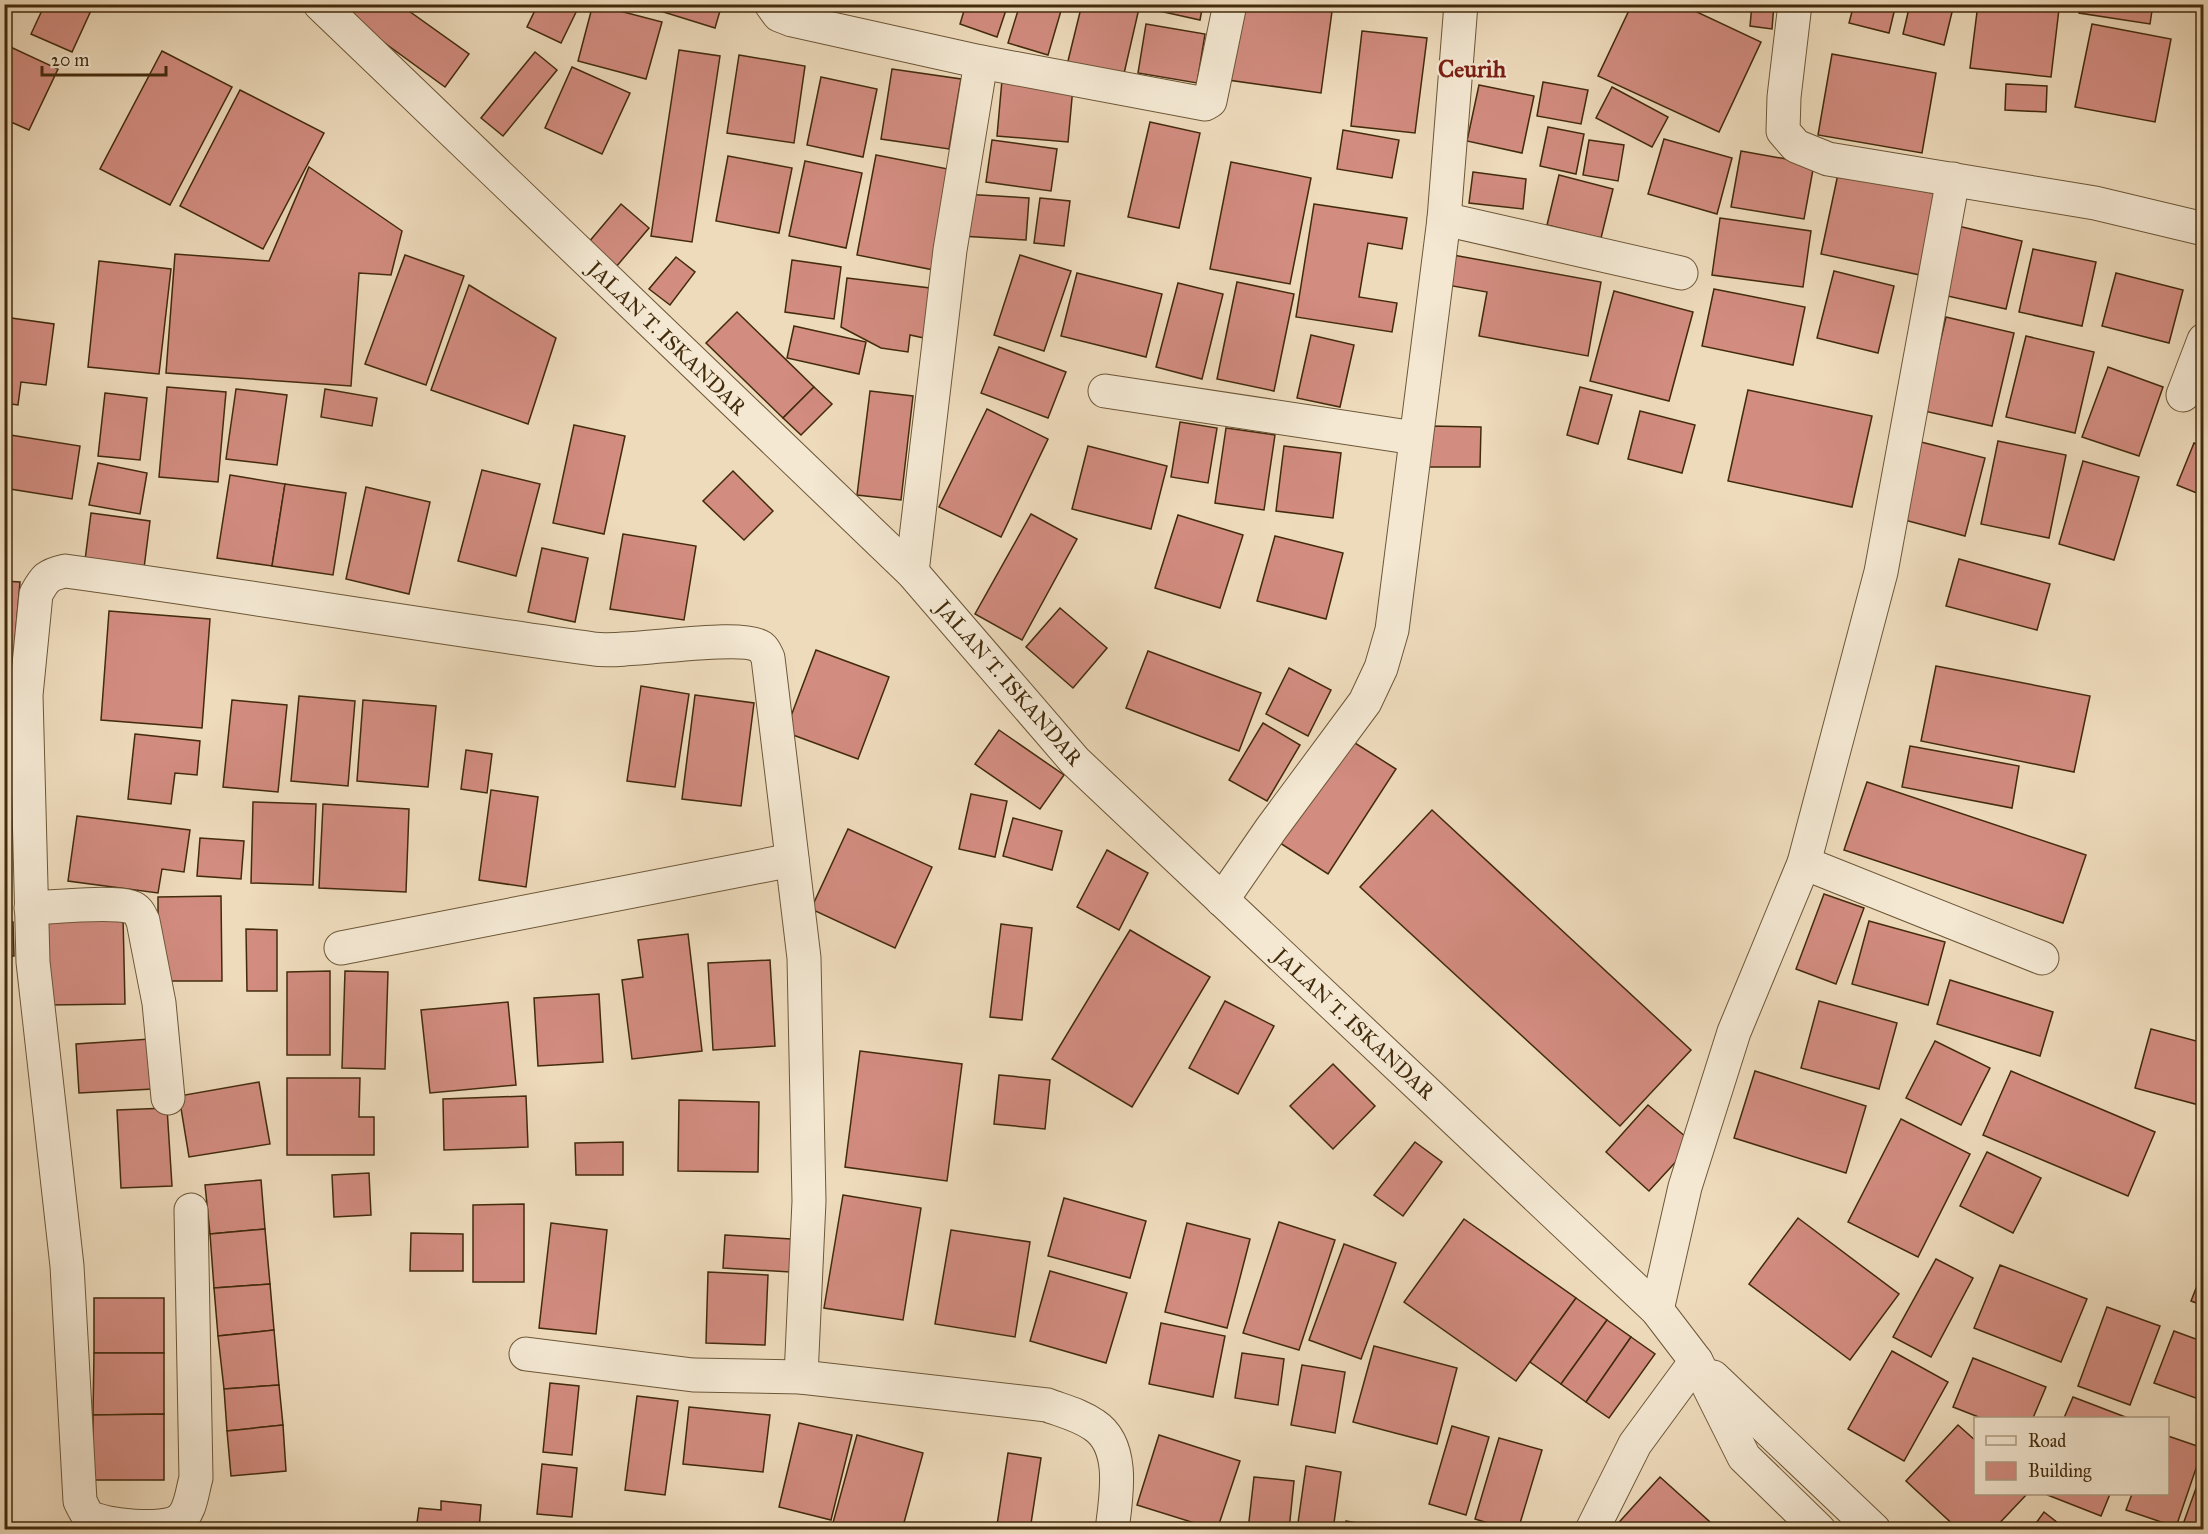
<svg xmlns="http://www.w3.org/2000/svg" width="2208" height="1534" font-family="'IM FELL Great Primer',serif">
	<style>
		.building { fill: #d28c80; stroke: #422b0b; stroke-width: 1.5 }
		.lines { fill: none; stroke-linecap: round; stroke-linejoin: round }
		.minor-casing { stroke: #6d5737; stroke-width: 35 }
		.tertiary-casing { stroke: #6d5737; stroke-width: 35 }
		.minor { stroke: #f4e8d3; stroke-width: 33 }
		.tertiary { stroke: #f4e8d3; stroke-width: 33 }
		.labels { text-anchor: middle; stroke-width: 4.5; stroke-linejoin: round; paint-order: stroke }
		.street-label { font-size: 21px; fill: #422b0b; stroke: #f4e8d3 }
		.quarter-label { font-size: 24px; font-weight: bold; fill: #7a1f14; stroke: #f4e8d3 }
	</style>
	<rect width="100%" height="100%" fill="#eedbbc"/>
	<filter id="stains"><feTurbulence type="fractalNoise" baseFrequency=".00333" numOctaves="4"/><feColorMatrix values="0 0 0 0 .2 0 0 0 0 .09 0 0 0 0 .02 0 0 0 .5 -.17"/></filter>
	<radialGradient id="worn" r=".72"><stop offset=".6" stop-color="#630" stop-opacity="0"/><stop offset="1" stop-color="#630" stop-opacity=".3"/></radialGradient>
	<!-- building -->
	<g class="building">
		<path d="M45,4H94L72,52L31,34Z"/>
		<path d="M352,4H399L469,54L445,87L345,14Z"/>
		<path d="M538,4H580L561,43L527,27Z"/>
		<path d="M593,4L662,22L646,79L578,61Z"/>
		<path d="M644,4H722L715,28L644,6Z"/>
		<path d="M966,4H1008L997,37L960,24Z"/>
		<path d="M1020,4H1063L1048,55L1008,43Z"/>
		<path d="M1082,4H1140L1123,78L1067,65Z"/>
		<path d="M1151,4H1203L1200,20L1150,9Z"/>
		<path d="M1239,4H1333L1321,93L1228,80Z"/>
		<path d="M1632,4H1680L1761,42L1719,132L1598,76Z"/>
		<path d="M1752,4H1774L1772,29L1750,26Z"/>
		<path d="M1854,4H1896L1889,33L1849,23Z"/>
		<path d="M1910,4H1954L1944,45L1903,34Z"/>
		<path d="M1978,4H2018L2059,9L2051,77L1970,68Z"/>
		<path d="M2080,4H2153L2150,24L2079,13Z"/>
		<path d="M1146,24L1205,34L1197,83L1138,73Z"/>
		<path d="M2092,24L2171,39L2155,122L2075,107Z"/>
		<path d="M1362,31L1427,38L1415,133L1351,126Z"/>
		<path d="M4,44L58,69L29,130L4,119Z"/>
		<path d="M679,50L720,56L692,242L651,236Z"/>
		<path d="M162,51L232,87L170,205L100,169Z"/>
		<path d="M535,52L557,70L503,136L481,118Z"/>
		<path d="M1832,54L1936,73L1922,153L1818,135Z"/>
		<path d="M739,55L805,66L794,143L727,133Z"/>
		<path d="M572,67L630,93L602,154L545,128Z"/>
		<path d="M892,69L961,79L949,149L881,139Z"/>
		<path d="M821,77L877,89L863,157L807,145Z"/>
		<path d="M1002,80L1073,87L1068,142L997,136Z"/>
		<path d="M1543,82L1588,90L1581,124L1537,116Z"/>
		<path d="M2006,84L2047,86L2046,112L2005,110Z"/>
		<path d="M1479,85L1534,96L1522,153L1467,141Z"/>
		<path d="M1612,87L1668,117L1652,147L1596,118Z"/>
		<path d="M240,90L324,133L263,249L180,206Z"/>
		<path d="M1150,122L1200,133L1179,228L1128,217Z"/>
		<path d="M1548,127L1584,134L1576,174L1540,166Z"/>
		<path d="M1343,130L1399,140L1392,178L1337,169Z"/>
		<path d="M1664,139L1732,158L1717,214L1648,194Z"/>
		<path d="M992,140L1057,149L1051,191L986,182Z"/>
		<path d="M1589,140L1624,145L1618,181L1583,175Z"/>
		<path d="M1741,151L1814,164L1804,219L1731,207Z"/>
		<path d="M876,155L953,170L934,270L857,255Z"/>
		<path d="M728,156L792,168L779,233L716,221Z"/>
		<path d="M805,161L862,173L846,248L789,236Z"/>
		<path d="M1231,162L1311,178L1290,284L1210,269Z"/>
		<path d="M309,167L402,231L391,275L359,273L351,386L166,373L175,254L269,261Z"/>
		<path d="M1473,172L1526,179L1523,209L1469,203Z"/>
		<path d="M1838,174L1937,194L1920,275L1821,254Z"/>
		<path d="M1559,175L1613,189L1601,238L1547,225Z"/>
		<path d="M963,194L1029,198L1026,240L961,236Z"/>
		<path d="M1040,198L1070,201L1064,246L1034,243Z"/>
		<path d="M621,204L649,228L616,267L588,243Z"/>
		<path d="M1314,204L1407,218L1402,249L1368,243L1359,297L1397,303L1392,332L1296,317Z"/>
		<path d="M1720,218L1811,231L1803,287L1712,275Z"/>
		<path d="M1958,226L2022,241L2006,309L1943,295Z"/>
		<path d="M2033,249L2096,262L2082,326L2019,312Z"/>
		<path d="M405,255L464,276L426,385L365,364Z"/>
		<path d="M1020,255L1071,271L1044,351L994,335Z"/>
		<path d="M1453,255L1601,282L1588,356L1479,336L1487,292L1447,285Z"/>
		<path d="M676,257L695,272L670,305L649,289Z"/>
		<path d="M792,260L841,267L834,319L785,312Z"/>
		<path d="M99,261L171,269L159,374L88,367Z"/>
		<path d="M1834,271L1894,286L1878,353L1817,338Z"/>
		<path d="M1077,273L1162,294L1146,357L1061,336Z"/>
		<path d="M2116,273L2183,290L2169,343L2102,326Z"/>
		<path d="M847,278L930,288L924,338L910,335L908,352L881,348L841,327Z"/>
		<path d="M1237,282L1294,294L1274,391L1217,379Z"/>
		<path d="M1178,283L1223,294L1202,379L1156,367Z"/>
		<path d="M469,285L556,338L528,424L431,390Z"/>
		<path d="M1714,289L1805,307L1793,365L1702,346Z"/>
		<path d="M1614,291L1693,312L1669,401L1590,381Z"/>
		<path d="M737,312L814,387L783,418L706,343Z"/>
		<path d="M4,317L54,324L46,385L21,382L18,405L4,403Z"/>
		<path d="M1946,317L2014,333L1992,426L1924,411Z"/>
		<path d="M794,326L866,342L859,374L787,358Z"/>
		<path d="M1311,335L1354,345L1340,407L1297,398Z"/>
		<path d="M2026,336L2094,352L2075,433L2006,417Z"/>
		<path d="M999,347L1066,372L1048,418L981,393Z"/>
		<path d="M2108,367L2163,387L2139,456L2082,437Z"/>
		<path d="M167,387L226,392L218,482L159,477Z"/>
		<path d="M814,387L832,404L801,435L783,418Z"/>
		<path d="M1580,387L1612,395L1598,444L1567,435Z"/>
		<path d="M236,389L287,395L277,465L226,459Z"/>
		<path d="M325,389L377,398L372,426L321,417Z"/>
		<path d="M1748,390L1872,416L1852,507L1728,481Z"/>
		<path d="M870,391L913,396L901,500L857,495Z"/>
		<path d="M105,393L147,398L140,460L98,456Z"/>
		<path d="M987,409L1048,439L1001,537L939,507Z"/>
		<path d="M1640,411L1695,425L1682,473L1628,459Z"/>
		<path d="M1180,422L1217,428L1208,483L1171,477Z"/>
		<path d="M574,425L625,436L604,534L553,523Z"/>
		<path d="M1430,426L1481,427L1480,467H1429Z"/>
		<path d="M1226,428L1275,435L1264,510L1215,503Z"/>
		<path d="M4,434L80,446L72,499L4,488Z"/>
		<path d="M1917,441L1985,458L1965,536L1897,518Z"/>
		<path d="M1998,441L2066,455L2049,538L1981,524Z"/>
		<path d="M2194,443L2204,447V496L2177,485Z"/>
		<path d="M1088,446L1167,466L1151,529L1072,509Z"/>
		<path d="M1284,446L1341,453L1333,518L1276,511Z"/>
		<path d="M2083,461L2139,477L2114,560L2059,544Z"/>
		<path d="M98,463L147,473L140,514L89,505Z"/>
		<path d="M482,470L540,484L516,576L458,561Z"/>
		<path d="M733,471L773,511L744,540L703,501Z"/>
		<path d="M230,475L285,484L272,566L217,558Z"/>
		<path d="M285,484L346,493L333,575L272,566Z"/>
		<path d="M366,487L430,502L409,594L346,579Z"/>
		<path d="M91,513L150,521L143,576L84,568Z"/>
		<path d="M1031,514L1077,539L1022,640L975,614Z"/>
		<path d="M1178,515L1243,535L1220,608L1155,588Z"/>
		<path d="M623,534L696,546L684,620L610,609Z"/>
		<path d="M1275,536L1343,553L1326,619L1257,601Z"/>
		<path d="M542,548L588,558L575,622L528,612Z"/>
		<path d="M1959,559L2050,584L2037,630L1946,606Z"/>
		<path d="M4,581L20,582L12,676L4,675Z"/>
		<path d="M1060,608L1107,648L1073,688L1026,647Z"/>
		<path d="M109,611L210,619L202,728L101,720Z"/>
		<path d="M816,650L889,677L858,759L785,732Z"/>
		<path d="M1148,651L1261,693L1239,751L1126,708Z"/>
		<path d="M1936,666L2090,696L2074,772L1921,741Z"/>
		<path d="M1289,668L1331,690L1308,736L1266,714Z"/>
		<path d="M641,686L689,694L675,787L627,781Z"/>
		<path d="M695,695L754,703L741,806L682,799Z"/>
		<path d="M299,696L355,701L348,786L291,781Z"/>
		<path d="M232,700L287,705L278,792L223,787Z"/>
		<path d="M363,700L436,706L428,787L357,781Z"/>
		<path d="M1263,723L1300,745L1267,801L1229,780Z"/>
		<path d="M999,730L1064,775L1040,809L975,764Z"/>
		<path d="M135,734L200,741L197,775L175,773L171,804L128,799Z"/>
		<path d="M1347,738L1396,769L1328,874L1280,843Z"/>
		<path d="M1910,746L2019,766L2012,808L1902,787Z"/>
		<path d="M466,750L492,754L487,793L461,789Z"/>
		<path d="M1867,782L2086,855L2063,923L1844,850Z"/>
		<path d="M491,790L538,797L526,887L479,880Z"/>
		<path d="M971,794L1007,801L995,857L959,849Z"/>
		<path d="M253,802L316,804L313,885L251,883Z"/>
		<path d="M323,804L409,809L406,892L319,888Z"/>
		<path d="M1432,810L1691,1050L1620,1126L1360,887Z"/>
		<path d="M77,816L190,830L184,872L162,869L158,893L68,881Z"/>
		<path d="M1013,818L1062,831L1052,870L1003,856Z"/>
		<path d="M848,829L932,867L895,948L811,909Z"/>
		<path d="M200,838L244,841L241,879L197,876Z"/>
		<path d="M1107,850L1148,873L1119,930L1077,907Z"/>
		<path d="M1824,894L1864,908L1836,984L1796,969Z"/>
		<path d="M221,896L222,981H158V897Z"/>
		<path d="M123,916L125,1004L48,1005L46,917Z"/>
		<path d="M1869,921L1945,942L1928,1005L1852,984Z"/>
		<path d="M4,922H13L14,956H4Z"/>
		<path d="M1001,924L1032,928L1022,1020L990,1017Z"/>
		<path d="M246,929L277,930V991H247Z"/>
		<path d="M1130,930L1210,977L1132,1107L1052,1059Z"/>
		<path d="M688,934L702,1051L632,1059L622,980L643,977L638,940Z"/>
		<path d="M770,960L775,1046L713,1050L708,963Z"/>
		<path d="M330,971V1055H287V972Z"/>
		<path d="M345,971L388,972L385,1069L342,1068Z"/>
		<path d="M1950,980L2053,1012L2040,1056L1937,1024Z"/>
		<path d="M599,994L603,1062L538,1066L534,998Z"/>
		<path d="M1225,1001L1274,1026L1238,1094L1189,1068Z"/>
		<path d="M1819,1001L1897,1023L1879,1089L1801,1068Z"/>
		<path d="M508,1002L516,1085L430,1093L421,1010Z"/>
		<path d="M2151,1029L2204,1043V1090L2199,1105L2135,1088Z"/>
		<path d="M150,1039L153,1089L79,1093L76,1044Z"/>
		<path d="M1935,1041L1990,1068L1961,1125L1906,1098Z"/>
		<path d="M860,1051L962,1064L947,1181L845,1167Z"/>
		<path d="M1333,1064L1375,1106L1333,1149L1290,1106Z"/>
		<path d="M1755,1071L1866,1106L1846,1173L1734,1138Z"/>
		<path d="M2011,1071L2155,1132L2128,1196L1983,1135Z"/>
		<path d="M999,1075L1050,1080L1045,1129L994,1124Z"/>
		<path d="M287,1078H360L359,1117H374V1155H287Z"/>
		<path d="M259,1082L270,1144L189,1157L179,1096Z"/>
		<path d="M526,1096L528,1147L444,1150L443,1099Z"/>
		<path d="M679,1100L759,1102L758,1172L678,1171Z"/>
		<path d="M1648,1105L1693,1143L1649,1191L1606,1152Z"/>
		<path d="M167,1108L172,1186L121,1188L117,1110Z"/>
		<path d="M1901,1119L1970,1154L1918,1257L1848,1222Z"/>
		<path d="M623,1142V1175H576L575,1143Z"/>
		<path d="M1415,1142L1442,1162L1403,1216L1374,1195Z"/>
		<path d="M1987,1152L2041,1178L2013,1233L1960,1206Z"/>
		<path d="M369,1173L371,1215L334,1217L332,1175Z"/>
		<path d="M261,1180L265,1229L210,1234L205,1185Z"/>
		<path d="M843,1195L921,1208L903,1320L824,1308Z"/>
		<path d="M1064,1198L1146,1221L1130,1278L1048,1256Z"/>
		<path d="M524,1204V1282H473V1205Z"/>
		<path d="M1798,1218L1899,1294L1850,1360L1749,1284Z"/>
		<path d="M1464,1219L1576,1298L1516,1381L1404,1302Z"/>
		<path d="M1279,1222L1335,1240L1299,1350L1243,1333Z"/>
		<path d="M551,1223L607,1230L596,1334L539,1328Z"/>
		<path d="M1187,1223L1250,1239L1227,1328L1165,1312Z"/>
		<path d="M265,1229L270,1284L214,1288L210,1234Z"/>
		<path d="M951,1230L1030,1242L1015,1337L935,1324Z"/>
		<path d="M411,1233L463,1234V1271H410Z"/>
		<path d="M725,1235L791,1239L790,1272L723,1268Z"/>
		<path d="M1344,1244L1396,1263L1361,1359L1309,1340Z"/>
		<path d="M1936,1259L1973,1278L1931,1357L1893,1337Z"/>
		<path d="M2000,1265L2087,1299L2061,1362L1974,1328Z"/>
		<path d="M2204,1268V1306L2191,1301Z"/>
		<path d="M1050,1271L1127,1293L1106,1363L1030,1341Z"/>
		<path d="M708,1272L768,1275L765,1345L706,1343Z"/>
		<path d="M270,1284L274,1330L218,1336L214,1288Z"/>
		<rect x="94" y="1298" width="70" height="55"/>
		<path d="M1576,1298L1607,1320L1561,1384L1530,1362Z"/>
		<path d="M2107,1307L2160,1326L2130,1405L2078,1386Z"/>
		<path d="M1607,1320L1631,1337L1586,1402L1561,1384Z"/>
		<path d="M1161,1323L1225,1336L1213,1397L1149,1384Z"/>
		<path d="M274,1330L279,1385L224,1389L218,1336Z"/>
		<path d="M2174,1331L2204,1342V1401L2154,1383Z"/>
		<path d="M1631,1337L1655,1354L1609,1418L1586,1402Z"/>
		<path d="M1374,1346L1457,1368L1437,1444L1353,1422Z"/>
		<path d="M1892,1351L1948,1382L1904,1461L1848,1429Z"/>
		<path d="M94,1353H164V1414L93,1415Z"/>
		<path d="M1242,1353L1284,1359L1278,1405L1235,1398Z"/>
		<path d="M1973,1358L2046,1387L2033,1418H1981L1953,1407Z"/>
		<path d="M1302,1365L1345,1372L1335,1433L1291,1425Z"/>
		<path d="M550,1383L579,1386L572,1455L543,1452Z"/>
		<path d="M279,1385L283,1425L227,1431L224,1389Z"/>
		<path d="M637,1396L678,1401L665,1495L625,1490Z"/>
		<path d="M2073,1397L2128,1418H2064Z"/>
		<path d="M689,1407L770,1415L763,1472L683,1464Z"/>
		<path d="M164,1414V1480H93V1415Z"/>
		<path d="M799,1423L852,1435L831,1520L779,1507Z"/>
		<path d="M283,1425L286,1471L231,1476L227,1431Z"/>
		<path d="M1958,1425L1976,1441V1494H2027L1993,1530H1959L1906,1481Z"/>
		<path d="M1452,1426L1489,1437L1466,1515L1429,1504Z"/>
		<path d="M857,1435L923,1453L902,1530H831Z"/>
		<path d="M1159,1435L1240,1461L1217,1530L1137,1505Z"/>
		<path d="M2168,1436L2203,1448L2176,1527L2126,1510L2132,1494H2168Z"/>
		<path d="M1499,1438L1542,1450L1518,1530H1510L1475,1519Z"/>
		<path d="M1008,1453L1041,1458L1030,1530L997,1525Z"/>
		<path d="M542,1464L577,1468L572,1517L537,1514Z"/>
		<path d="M1306,1466L1341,1472L1333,1530H1297Z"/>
		<path d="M2204,1466V1530H2181Z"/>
		<path d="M1254,1477L1294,1481L1289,1530H1248Z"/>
		<path d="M1660,1477L1719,1530H1612Z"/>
		<path d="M2045,1494H2110L2101,1516Z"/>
		<path d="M441,1501L481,1505L479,1530H416L419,1508L441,1510Z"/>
		<path d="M2044,1512L2067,1530H2031Z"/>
		<path d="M1346,1521L1396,1530H1344Z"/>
	</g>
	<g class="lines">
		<!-- minor casing -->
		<g class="minor-casing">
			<g id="minor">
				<path d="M771,4L779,15L792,20L981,62L1205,104L1210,101L1230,4"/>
				<path d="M1795,4L1784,97L1783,131L1796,146L1828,159L2095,203L2204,229"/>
				<path d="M1444,219L1681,273"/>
				<path d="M1105,391L1415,438"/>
				<path d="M2183,395L2204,340"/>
				<path d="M912,572L950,250L981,62"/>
				<path d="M1804,863L2042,958"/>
				<path d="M1222,900L1271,829L1365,702L1381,668L1392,630L1444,219L1461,4"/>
				<path d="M31,908C55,907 110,901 131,907C138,909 140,915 143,921L159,1003L168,1098"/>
				<path d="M341,948L792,860"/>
				<path d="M191,1210L196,1478C192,1491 191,1513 178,1521C164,1531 105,1526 90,1517C85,1513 83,1507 80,1501L67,1266L33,962L26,695L36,594C45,578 47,575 65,571C242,595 418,625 594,649C629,654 739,632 761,647C765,650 766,654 768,658L804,958L809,1201L801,1377"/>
				<path d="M1657,1310L1685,1187L1734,1032L1804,863L1881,572L1953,179"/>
				<path d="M526,1354L693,1375L801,1377L1047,1405C1063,1411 1080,1415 1094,1425C1126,1446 1116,1498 1112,1530"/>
				<path d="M1592,1530L1635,1444L1696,1361"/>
			</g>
		</g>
		<!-- tertiary casing -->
		<g class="tertiary-casing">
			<g id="tertiary">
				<path d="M320,4L912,572L1075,761L1657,1310L1696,1361L1744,1457L1819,1530"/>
				<path d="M1713,1377L1874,1530"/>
			</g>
		</g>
		<!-- minor -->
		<use href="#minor" class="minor"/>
		<!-- tertiary -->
		<use href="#tertiary" class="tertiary"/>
	</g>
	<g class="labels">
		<!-- street labels -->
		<g class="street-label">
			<text transform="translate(667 338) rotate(44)" y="7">JALAN T. ISKANDAR</text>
			<text transform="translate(1009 683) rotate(49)" y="7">JALAN T. ISKANDAR</text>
			<text transform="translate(1354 1024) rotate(43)" y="7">JALAN T. ISKANDAR</text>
		</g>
		<!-- quarter labels -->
		<g class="quarter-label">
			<text x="1472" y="77">Ceurih</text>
		</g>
	</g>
	<!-- margin -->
	<rect width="2208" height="1534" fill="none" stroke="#eedbbc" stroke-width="24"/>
	<rect x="6" y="6" width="2196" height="1522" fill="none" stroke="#422b0b" stroke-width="3"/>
	<rect x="12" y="12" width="2184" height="1510" fill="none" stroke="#422b0b" stroke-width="1.5"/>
	<!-- legend -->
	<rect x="1974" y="1417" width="195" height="78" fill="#f4e8d3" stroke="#ad9c83" stroke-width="1.5"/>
	<rect x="1986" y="1436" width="30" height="9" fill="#f4e8d3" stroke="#ad9c83" stroke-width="1.5"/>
	<text x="2028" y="1447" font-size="18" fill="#422b0b">Road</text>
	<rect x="1986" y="1462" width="30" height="18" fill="#d28c80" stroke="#ad9c83" stroke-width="1.5"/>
	<text x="2028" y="1477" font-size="18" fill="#422b0b">Building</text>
	<!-- scale -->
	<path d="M42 66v9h124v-9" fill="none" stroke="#422b0b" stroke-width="3"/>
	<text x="51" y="66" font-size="18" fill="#422b0b" stroke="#f4e8d3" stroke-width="4.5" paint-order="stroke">20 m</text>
	<rect width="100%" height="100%" filter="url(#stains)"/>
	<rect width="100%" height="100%" fill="url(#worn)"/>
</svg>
